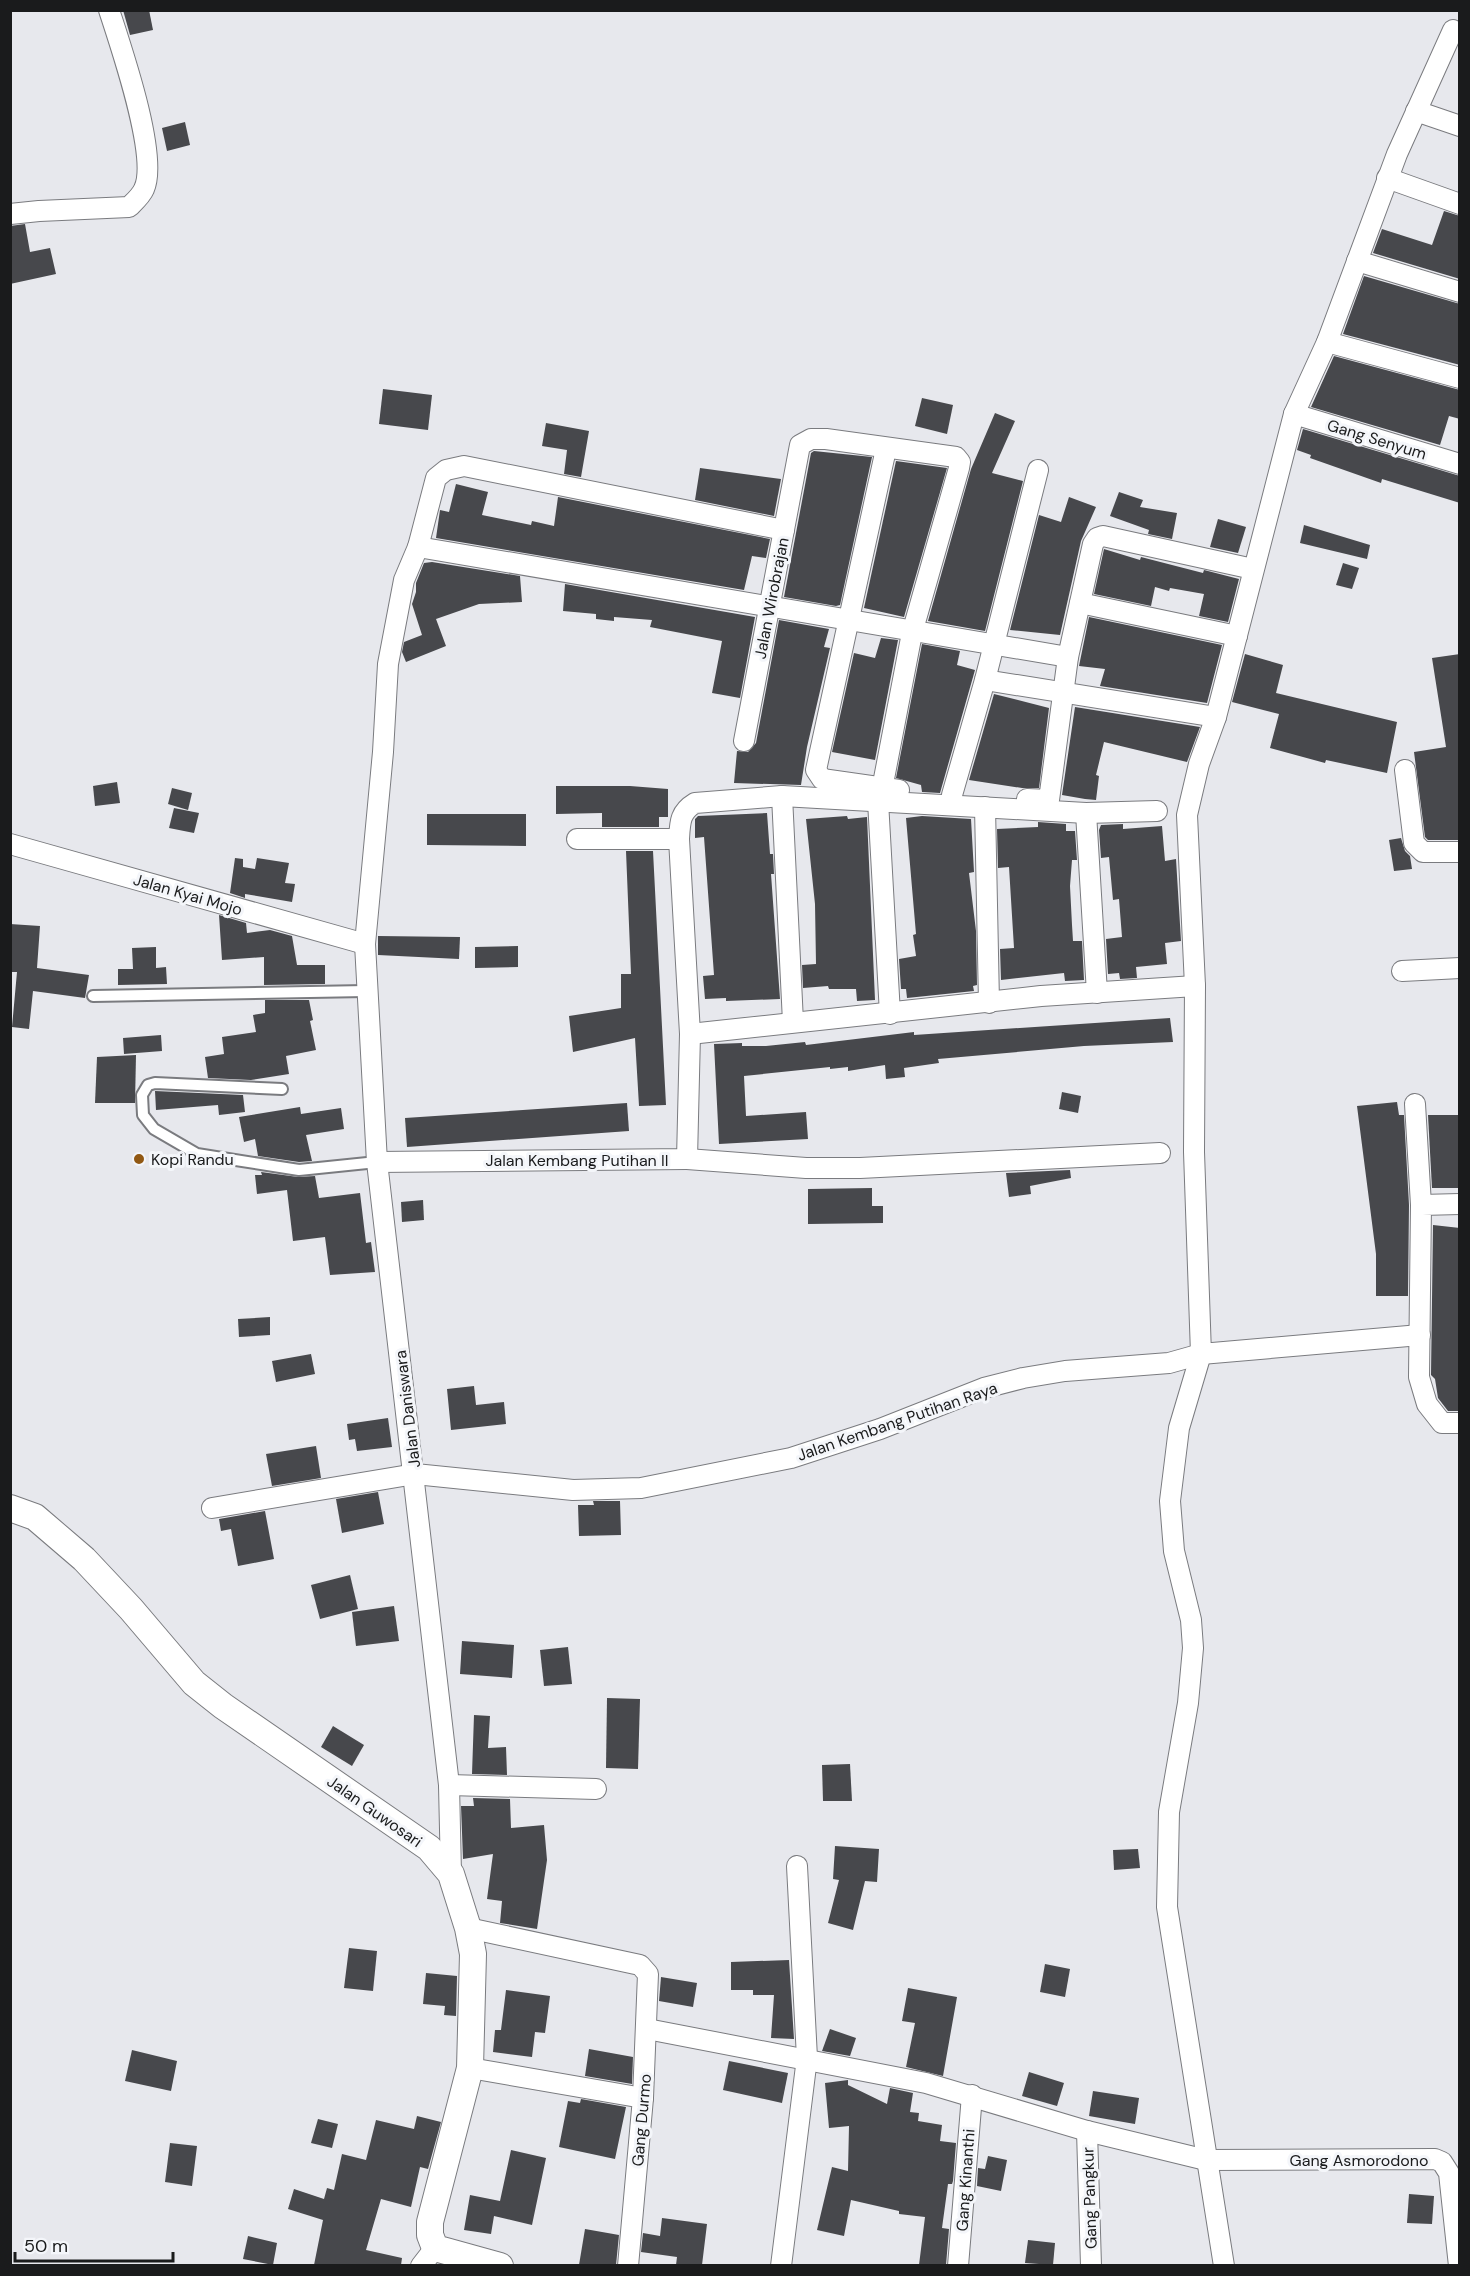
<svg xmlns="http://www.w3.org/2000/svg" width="1470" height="2276" font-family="'DM Sans',sans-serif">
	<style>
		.building { fill: #47484c }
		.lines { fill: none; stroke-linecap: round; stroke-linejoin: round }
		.service-casing { stroke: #7a7b7f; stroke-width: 14 }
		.minor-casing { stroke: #7a7b7f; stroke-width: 22 }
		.tertiary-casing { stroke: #7a7b7f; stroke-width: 28 }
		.service { stroke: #fff; stroke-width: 10 }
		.minor { stroke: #fff; stroke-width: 20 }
		.tertiary { stroke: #fff; stroke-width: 26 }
		.poi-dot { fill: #915813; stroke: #f4f6fa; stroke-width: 2 }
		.labels { text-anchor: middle; stroke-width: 6; stroke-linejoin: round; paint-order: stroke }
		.street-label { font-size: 16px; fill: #1a1b1c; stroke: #f4f6fa }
		.poi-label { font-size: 16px; fill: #1a1b1c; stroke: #f4f6fa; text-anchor: start }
	</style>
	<rect width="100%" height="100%" fill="#e7e8ed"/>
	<!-- building -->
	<g class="building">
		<path d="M123,10H149L153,30L130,35Z"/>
		<path d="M185,122L190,145L167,151L162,128Z"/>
		<path d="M1444,211L1460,216V279L1373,253L1382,229L1432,245Z"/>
		<path d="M25,224L30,252L50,248L56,274L10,284V226Z"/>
		<path d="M1364,276L1460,304V365L1343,334Z"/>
		<path d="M1334,356L1460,390V419L1449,416L1440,445L1311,407Z"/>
		<path d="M383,389L432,395L428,430L379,424Z"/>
		<path d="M922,398L953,405L947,434L915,426Z"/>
		<path d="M995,413L1015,421L992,473L1023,481L985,631L928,621L971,469Z"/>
		<path d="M546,423L589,431L581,477L564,474L567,450L542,446Z"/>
		<path d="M1303,429L1460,476V503L1382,479L1381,483L1310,458L1311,455L1297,450Z"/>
		<path d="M814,451L872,457L840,605L836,606L784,597L811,453Z"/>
		<path d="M896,461L947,468L904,617L864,608Z"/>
		<path d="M700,468L781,479L774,516L695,500Z"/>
		<path d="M456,484L488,492L482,515L531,525L532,521L554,526L558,497L770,539L766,558L752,556L744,590L436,538L440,510L449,512Z"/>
		<path d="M1119,492L1143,500L1140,507L1177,513L1172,539L1148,534L1149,530L1110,516Z"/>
		<path d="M1069,497L1096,507L1081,541L1060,635L1010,630L1039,515L1061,522Z"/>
		<path d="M1218,519L1246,527L1238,553L1210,547Z"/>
		<path d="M1304,525L1370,545L1367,559L1300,543Z"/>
		<path d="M1104,549L1140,560L1141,557L1203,573L1204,570L1239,579L1228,622L1199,616L1204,594L1170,588L1169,591L1155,587L1151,606L1094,594Z"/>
		<path d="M432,562L520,576L522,602L479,604L436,619L446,646L406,662L402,652L404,642L422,635L412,604L416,592V583L424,563Z"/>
		<path d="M1343,563L1359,568L1352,589L1336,585Z"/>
		<path d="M565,584L755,617L740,698L712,693L722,641L650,627L652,620L614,617V621L596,619V614L563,611Z"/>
		<path d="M1089,617L1222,645L1207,703L1100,686L1105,669L1079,666Z"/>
		<path d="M779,620L829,629L824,647L830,648L807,747L801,785L734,783L737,751L748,752L756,743Z"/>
		<path d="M881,638L898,640L875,760L832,752L854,653L875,658Z"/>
		<path d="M922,644L960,651L957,665L975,670L940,793L922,792L921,785L896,778Z"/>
		<path d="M1245,654L1283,665L1276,693L1397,722L1387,773L1326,760L1325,763L1270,748L1279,714L1232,702Z"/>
		<path d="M1460,654V840H1428L1425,837L1414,752L1446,747L1432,658Z"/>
		<path d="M994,694L1049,708L1039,788H1022L969,780Z"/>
		<path d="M1075,707L1200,727L1187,762L1104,742L1096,775L1099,776L1096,800L1085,799L1062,795Z"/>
		<path d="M117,782L120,803L95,806L93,786Z"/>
		<path d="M556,786H630L668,789V817H659V827H602V813L556,814Z"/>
		<path d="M172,788L192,793L188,810L168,804Z"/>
		<path d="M174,808L199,813L194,833L169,828Z"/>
		<path d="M767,813L770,854H773L774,874H771L780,999L726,1001V998L705,999L703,976L714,975L704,837L695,838V819L698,816Z"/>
		<path d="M427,814H526V846L427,845Z"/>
		<path d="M847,816L848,819L867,817L875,1000L857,1001L856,989H829L828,986L803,988L802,965L816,964L815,904L806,819Z"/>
		<path d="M922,816L971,819L974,872L969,873L976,931L977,985L973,986L974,991L907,998L906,989H901L899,959L916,956L913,935L916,934L906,818Z"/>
		<path d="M1038,822L1066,824V831H1075L1077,860H1072L1070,886L1072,925L1073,941H1082L1084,980L1065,981L1064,973L1001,980L1000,949L1014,948L1009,867L998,868L997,829L1038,827Z"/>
		<path d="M1123,824V829L1162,826L1165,861L1176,859L1181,941L1165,943L1167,964L1136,967L1137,978L1120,979L1119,973L1108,974L1106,939L1122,937L1119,899L1113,900L1109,857L1101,858L1099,830L1101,825Z"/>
		<path d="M1401,838L1405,851L1410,856L1412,869L1394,871L1389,840Z"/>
		<path d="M626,851H653L666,1105L639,1106L635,1038L573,1052L569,1016L621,1008V974H631Z"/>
		<path d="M235,858L243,859V867L255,869L257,858L289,863L285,883L295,884L292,902L245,894V898L230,893Z"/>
		<path d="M219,915L246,923L247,933L270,930L292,936L297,965H325V984L264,985V957L222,960Z"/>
		<path d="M10,924L40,926L37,968L89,975L85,998L33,991L29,1029L12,1027L17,972H10Z"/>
		<path d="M378,936L460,937L459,959L378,955Z"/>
		<path d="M518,946V967L475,968V947Z"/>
		<path d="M156,947V968L166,967L167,984L118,985V969H133L132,948Z"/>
		<path d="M265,1000H309L313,1020L310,1021L316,1050L286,1056L289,1074L251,1080L208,1078L205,1057L224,1054L222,1037L256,1032L253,1015L265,1013Z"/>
		<path d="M1170,1018L1173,1042L1084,1046L938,1059L939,1063L904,1068L905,1077L886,1079L885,1065L848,1071V1067L830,1069V1067L744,1076L746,1116L806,1112L808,1139L719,1144L714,1044L742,1043V1046H766L805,1042L806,1045L914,1032V1035Z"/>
		<path d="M161,1035L162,1051L124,1054L123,1038Z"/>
		<path d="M136,1055L135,1103H95L97,1057Z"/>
		<path d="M155,1091L243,1095L245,1112L219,1115L218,1105L156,1110Z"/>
		<path d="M1062,1092L1081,1096L1078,1113L1059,1109Z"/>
		<path d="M1397,1102L1399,1115H1404L1409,1205L1408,1296H1376V1254L1357,1106Z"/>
		<path d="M627,1103L629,1131L407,1147L405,1118Z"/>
		<path d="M300,1107L301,1114L341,1108L344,1129L306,1135L312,1161L299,1162L258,1156L255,1139L244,1142L239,1117Z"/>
		<path d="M1428,1115H1460V1188H1432Z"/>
		<path d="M1070,1170L1071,1178L1030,1186L1031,1194L1009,1197L1006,1173Z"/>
		<path d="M261,1172L298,1177L315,1176L319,1198L360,1193L366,1243L371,1242L375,1272L330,1275L325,1237L293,1241L287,1190L257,1194L255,1175H262Z"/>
		<path d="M872,1188V1206H883V1223L808,1224V1189Z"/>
		<path d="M423,1200L424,1220L402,1222L401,1202Z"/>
		<path d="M1433,1225L1460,1228V1411H1448L1438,1398L1435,1379L1431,1375Z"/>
		<path d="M270,1317V1335L239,1337L238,1319Z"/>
		<path d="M311,1354L315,1374L276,1382L272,1361Z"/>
		<path d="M474,1386L476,1405L504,1402L506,1424L451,1430L447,1389Z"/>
		<path d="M388,1418L392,1447L357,1451L355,1439L349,1440L347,1424Z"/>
		<path d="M316,1446L321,1478L272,1486L266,1454Z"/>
		<path d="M378,1492L384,1524L342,1533L336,1499Z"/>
		<path d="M593,1501H620L621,1535L579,1536L578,1505H594Z"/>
		<path d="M265,1511L274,1559L238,1566L231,1529L221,1531L219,1519Z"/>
		<path d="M350,1575L358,1609L320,1619L311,1585Z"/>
		<path d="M394,1606L399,1641L356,1646L352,1612Z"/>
		<path d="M462,1641L514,1645L512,1678L460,1674Z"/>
		<path d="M568,1647L572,1684L544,1686L540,1650Z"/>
		<path d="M607,1698L640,1699L638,1769L606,1768Z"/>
		<path d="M474,1715L490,1716L488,1748L506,1747L507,1775L472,1774Z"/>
		<path d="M333,1726L364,1745L352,1766L321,1747Z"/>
		<path d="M850,1764L852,1801H823L822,1765Z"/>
		<path d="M473,1798L510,1799L511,1828L544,1825L547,1860L537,1929L500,1923L502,1901L487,1899L493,1854L463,1859L461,1806H474Z"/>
		<path d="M835,1846L879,1849L877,1882L865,1881L853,1930L828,1923L839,1880L833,1879Z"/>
		<path d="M1138,1849L1140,1868L1114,1870L1113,1850Z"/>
		<path d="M349,1948L377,1951L373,1991L344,1988Z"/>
		<path d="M789,1960L794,2039L771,2038L774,1995H753V1990H731V1962Z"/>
		<path d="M1045,1964L1070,1969L1065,1997L1040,1992Z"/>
		<path d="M426,1973L457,1976L456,2016L444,2015L445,2006L423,2004Z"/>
		<path d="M661,1977L697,1983L693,2007L659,2001Z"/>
		<path d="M908,1988L957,1997L943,2076L906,2067L915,2023L902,2021Z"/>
		<path d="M506,1990L550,1996L545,2033L535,2032L532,2057L493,2052L495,2030H501Z"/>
		<path d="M830,2029L856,2038L850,2056L822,2051Z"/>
		<path d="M589,2049L633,2057L632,2084L585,2076Z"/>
		<path d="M132,2050L177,2061L171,2091L125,2081Z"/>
		<path d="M729,2061L788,2073L782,2103L723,2090Z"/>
		<path d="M1029,2072L1064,2083L1057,2106L1022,2096Z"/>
		<path d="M848,2080V2085L887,2104L890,2088L913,2093L910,2112L919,2113L918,2121L942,2125L940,2141L956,2143L953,2181L952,2184H948L942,2228L949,2229L946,2265H919L925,2217L899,2214V2211L851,2200L844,2236L817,2230L832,2167L848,2171L849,2126L829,2128L825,2083Z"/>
		<path d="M1093,2091L1139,2098L1135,2124L1089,2116Z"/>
		<path d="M581,2099L626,2107L615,2159L559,2147L568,2101L580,2103Z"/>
		<path d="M417,2116L441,2122L428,2169L420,2167L411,2207L381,2199L366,2250L402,2258L401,2265H314L323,2220L288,2209L294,2189L324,2199L327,2188L334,2190L342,2154L366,2160L376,2120L414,2129Z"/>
		<path d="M318,2119L338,2124L332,2148L311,2143Z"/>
		<path d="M170,2143L197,2146L192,2186L165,2182Z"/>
		<path d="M511,2150L546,2158L532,2225L494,2216L491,2234L464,2230L470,2195L500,2201Z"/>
		<path d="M988,2156L1007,2160L1001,2191L977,2186L978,2168L985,2169Z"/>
		<path d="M1409,2194L1434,2196L1432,2224L1407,2223Z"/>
		<path d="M662,2218L707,2224L702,2265H676L677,2257L641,2252L643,2233L660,2236Z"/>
		<path d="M585,2229L619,2235L616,2265H579Z"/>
		<path d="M248,2236L277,2243L273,2265L243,2259Z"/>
		<path d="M1028,2240L1055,2243L1053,2265L1025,2263Z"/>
	</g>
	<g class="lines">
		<!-- service casing -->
		<g class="service-casing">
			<g id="service">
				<path d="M93,996L366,991"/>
				<path d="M282,1089L155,1083L148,1085L142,1095L143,1115L154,1129L197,1154L299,1170L377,1162"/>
			</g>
		</g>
		<!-- minor casing -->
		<g class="minor-casing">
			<g id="minor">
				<path d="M1416,111L1460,126"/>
				<path d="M1387,178L1460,204"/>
				<path d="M10,214L39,211L129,207C134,202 141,196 144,189C159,157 121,47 109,10"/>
				<path d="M1357,261L1460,292"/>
				<path d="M1327,342L1460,378"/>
				<path d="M1294,414L1460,464"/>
				<path d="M886,449L816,770L822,779L899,790"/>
				<path d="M418,547L1068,657"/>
				<path d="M1080,603L1237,636"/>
				<path d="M985,680L1216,717"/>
				<path d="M744,741L800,445L811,439H826L956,457L960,462L959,468L912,633L882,789"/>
				<path d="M1405,770L1414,843L1423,852H1460"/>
				<path d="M952,795L985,680L1038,470"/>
				<path d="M782,796L793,1022"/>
				<path d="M1027,799L1049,800L1068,657L1093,544L1097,538L1103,536L1253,569"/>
				<path d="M878,801L890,1014"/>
				<path d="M985,807L989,1003"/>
				<path d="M1086,813L1097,993"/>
				<path d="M577,839H679"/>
				<path d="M10,844L365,944"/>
				<path d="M1402,971L1460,968"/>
				<path d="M690,1034L1041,996L1195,986"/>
				<path d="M1415,1104L1421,1205"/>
				<path d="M687,1159L806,1168H860L1160,1153"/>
				<path d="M377,1162L687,1159L690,1034L679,839C680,822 680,812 695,803L782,796L1086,813L1157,811"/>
				<path d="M1460,1204L1421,1205L1419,1377L1427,1404L1442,1423H1460"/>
				<path d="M1420,1335L1201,1354L1194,1152L1195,986L1187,815L1199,764L1216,717L1294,414L1327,342L1397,154L1453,30"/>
				<path d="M1201,1354L1179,1428L1170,1501L1174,1551L1191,1620L1193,1648L1188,1703L1169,1812L1167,1907L1224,2266"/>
				<path d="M212,1508L415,1474L573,1490L641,1488L791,1458L880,1429L984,1388L1023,1378L1065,1371L1169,1363L1201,1354"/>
				<path d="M449,1785L596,1789"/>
				<path d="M451,1874L449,1785L377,1162L365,944L383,752L388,664L404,580L418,547L436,478L446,470L464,466L784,530"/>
				<path d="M468,1928L640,1965L648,1974L643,2098L628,2266"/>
				<path d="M647,2029L926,2083L1087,2131L1206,2160L1435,2159L1442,2162L1449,2173L1459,2266"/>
				<path d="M470,2068L643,2098"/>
				<path d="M1087,2131L1091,2266"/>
				<path d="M421,2266L435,2248"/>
				<path d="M781,2266L807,2058L797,1866"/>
				<path d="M958,2266L972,2095"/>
			</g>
		</g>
		<!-- tertiary casing -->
		<g class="tertiary-casing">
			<path id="tertiary" d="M10,1508L35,1517L84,1559L131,1609L194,1683L223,1706L429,1848L451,1874L468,1928L473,1954L470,2068L430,2222V2235L435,2248L500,2266"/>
		</g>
		<!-- service -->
		<use href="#service" class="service"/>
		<!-- minor -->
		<use href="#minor" class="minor"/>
		<!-- tertiary -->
		<use href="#tertiary" class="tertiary"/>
	</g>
	<!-- markers -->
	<circle class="poi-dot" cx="139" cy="1159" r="6"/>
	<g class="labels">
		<!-- street labels -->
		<g class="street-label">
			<text transform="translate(1377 439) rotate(17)" y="6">Gang Senyum</text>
			<text transform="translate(771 598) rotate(-79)" y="6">Jalan Wirobrajan</text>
			<text transform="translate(188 894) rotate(16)" y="6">Jalan Kyai Mojo</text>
			<text x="577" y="1166">Jalan Kembang Putihan II</text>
			<text transform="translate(407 1409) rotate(-97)" y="6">Jalan Daniswara</text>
			<text transform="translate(897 1421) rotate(-19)" y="6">Jalan Kembang Putihan Raya</text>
			<text transform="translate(375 1811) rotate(35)" y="6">Jalan Guwosari</text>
			<text transform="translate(641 2120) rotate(-85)" y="6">Gang Durmo</text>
			<text x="1359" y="2166">Gang Asmorodono</text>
			<text transform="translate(965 2180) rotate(-86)" y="6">Gang Kinanthi</text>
			<text transform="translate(1089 2198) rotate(-92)" y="6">Gang Pangkur</text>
		</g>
		<!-- poi labels -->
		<g class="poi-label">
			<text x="151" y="1165">Kopi Randu</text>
		</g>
	</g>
	<!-- border -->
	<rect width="1470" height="2276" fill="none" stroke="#1a1b1c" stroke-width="24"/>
	<!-- scale -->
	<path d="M15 2252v9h158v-9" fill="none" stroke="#1a1b1c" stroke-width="3"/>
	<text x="24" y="2252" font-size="18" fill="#1a1b1c" stroke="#f4f6fa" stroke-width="4.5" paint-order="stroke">50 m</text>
</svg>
